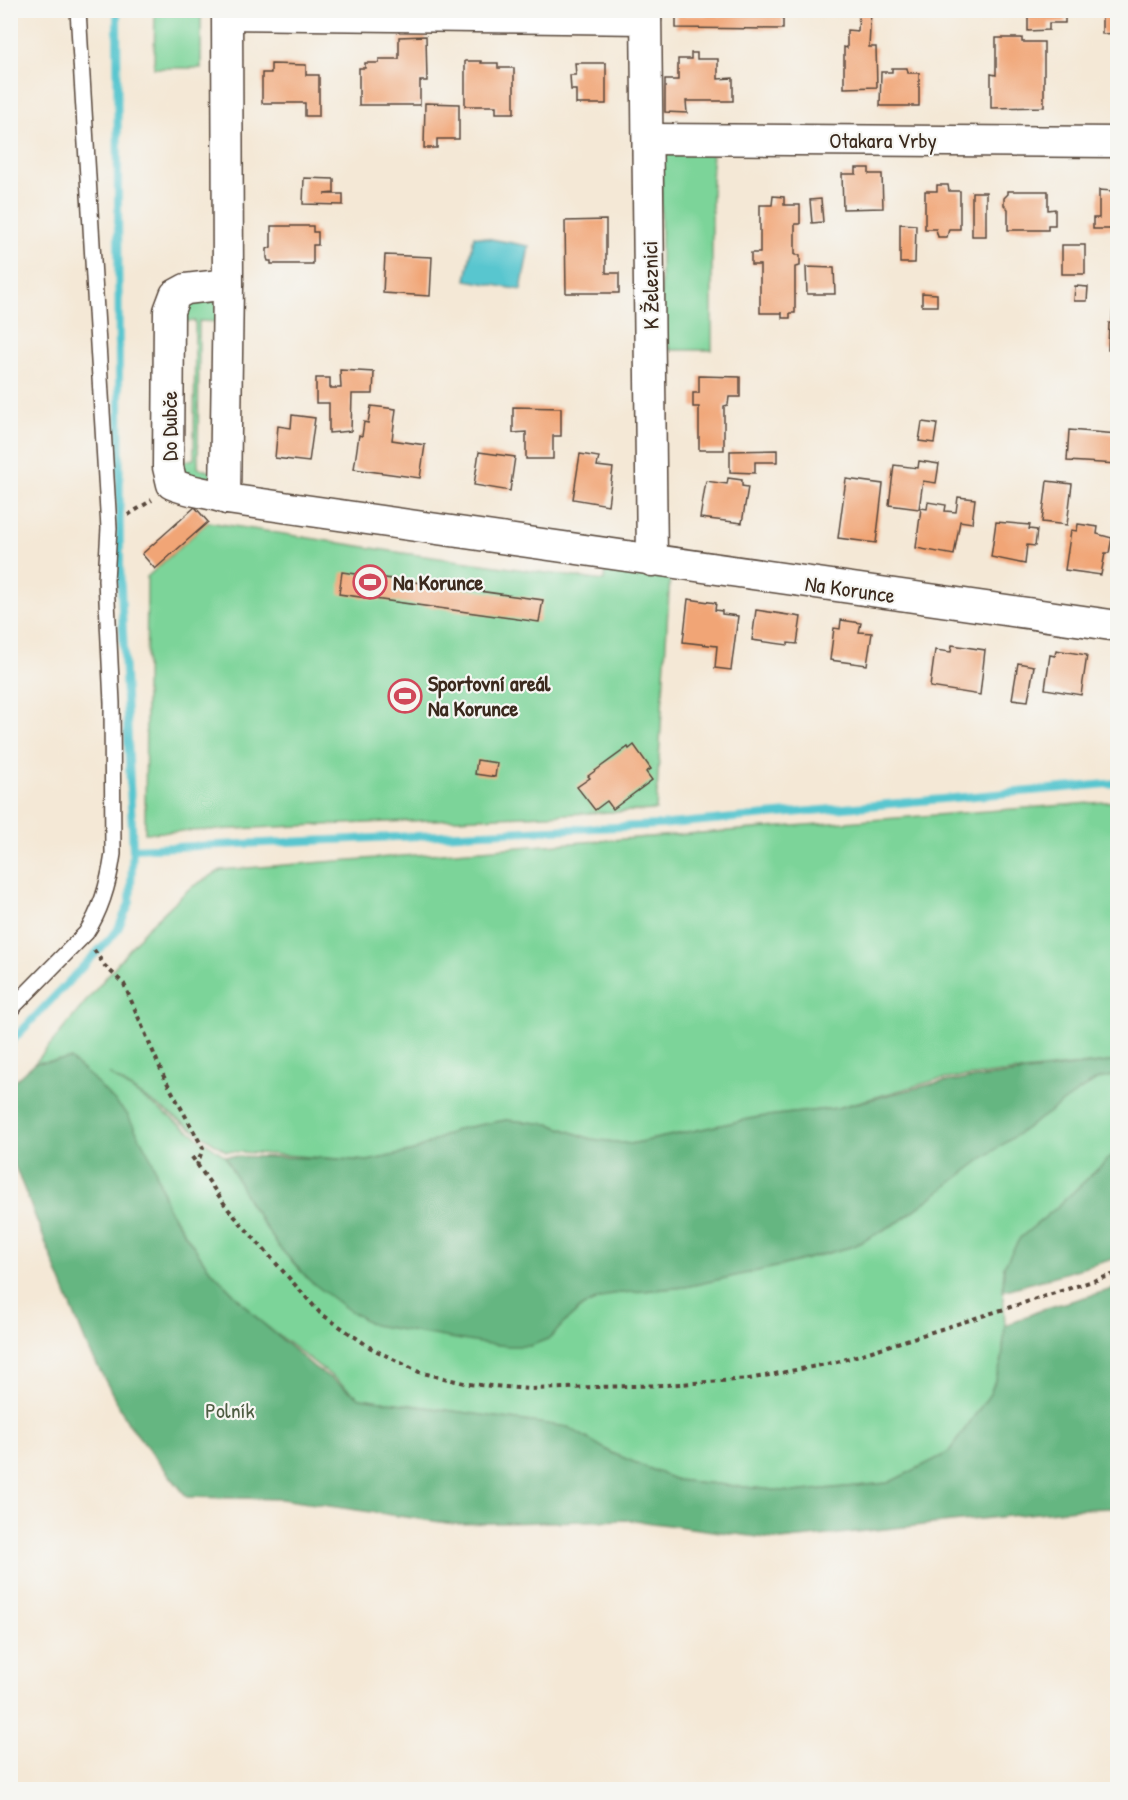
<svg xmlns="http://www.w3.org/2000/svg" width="1128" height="1800" font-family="'Patrick Hand',sans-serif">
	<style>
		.green { fill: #7cd499; stroke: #5c7f5c; stroke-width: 1.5 }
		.forest { fill: #65b681; stroke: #507050; stroke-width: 1.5 }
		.water { fill: #59c6cf; stroke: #4a7876; stroke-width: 1.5 }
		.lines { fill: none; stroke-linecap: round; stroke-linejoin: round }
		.stream { stroke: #59c6cf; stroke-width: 8 }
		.building { fill: #f1a576 }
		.service-casing { stroke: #57463a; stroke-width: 18 }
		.minor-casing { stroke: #57463a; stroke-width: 33 }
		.path { stroke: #57463a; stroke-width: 4; stroke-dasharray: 4.5 4.5; stroke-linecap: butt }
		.service { stroke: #fff; stroke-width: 15 }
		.minor { stroke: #fff; stroke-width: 30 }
		.labels { text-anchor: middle; stroke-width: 4.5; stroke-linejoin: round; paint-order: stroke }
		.street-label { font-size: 22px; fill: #3b2a1e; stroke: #f6f6f2 }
		.poi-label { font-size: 22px; font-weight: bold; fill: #3b2a1e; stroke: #f6f6f2; text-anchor: start }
		.park-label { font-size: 22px; fill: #4e5d43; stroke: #f6f6f2 }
	</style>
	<rect width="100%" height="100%" fill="#f6f6f2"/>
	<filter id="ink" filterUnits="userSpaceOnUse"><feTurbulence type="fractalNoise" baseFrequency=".0167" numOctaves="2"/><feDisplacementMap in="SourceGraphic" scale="12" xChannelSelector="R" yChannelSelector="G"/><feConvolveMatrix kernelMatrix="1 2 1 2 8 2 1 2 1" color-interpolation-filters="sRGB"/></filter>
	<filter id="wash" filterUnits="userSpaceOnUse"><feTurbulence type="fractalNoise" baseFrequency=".008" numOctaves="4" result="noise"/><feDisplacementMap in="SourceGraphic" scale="24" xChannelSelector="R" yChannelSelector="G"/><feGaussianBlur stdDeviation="1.35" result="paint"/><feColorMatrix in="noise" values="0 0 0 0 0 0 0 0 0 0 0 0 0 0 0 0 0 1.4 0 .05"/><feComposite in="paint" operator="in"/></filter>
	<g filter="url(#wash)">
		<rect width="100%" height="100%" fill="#f4e8d6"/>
		<!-- green -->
		<g class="green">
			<path d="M155,11H201V68H154Z"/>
			<path d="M712,148V350H672L666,349L661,344V154L663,150Z"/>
			<path d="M216,300L221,322L199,321L198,468L221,475L208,482L189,483L181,467L185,461L194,459L195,321L175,322L179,304Z"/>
			<path d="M208,522L403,553L604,581L606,566L670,575L656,810L145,833L147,577Z"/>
			<path d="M1117,801V1061L936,1080L837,1108L759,1117L630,1144L591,1139L549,1124L506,1120L458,1129L414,1151L368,1161L226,1151L109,1074L225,1156L250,1204L279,1247L310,1281L550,1338L564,1323L583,1306L611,1294L685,1287L784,1265L854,1246L900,1221L989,1154L1081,1090L1098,1079L1113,1076L1117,1077V1151L1055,1209L1020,1238L1004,1266L1003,1291L1005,1326L1002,1361L990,1394L948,1453L888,1483L793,1492L677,1480L612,1453L565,1427L360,1398L260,1321L207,1266L168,1208L152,1160L70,1059L35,1063L146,929L190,888L221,870Z"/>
		</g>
		<!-- forest -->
		<g class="forest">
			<path d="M70,1059L92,1078L127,1114L152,1160L168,1209L207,1266L260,1321L314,1367L360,1398L568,1427L612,1453L677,1480L793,1492L888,1483L948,1453L990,1394L1002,1361L1005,1326L1043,1309L1117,1288V1508L1076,1509L781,1540L630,1520L454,1524L281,1499L187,1497L128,1423L87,1346L11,1156V1084L35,1063Z"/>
			<path d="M1117,1061V1077L1113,1076L1098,1079L1081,1090L989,1154L900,1221L854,1246L784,1265L685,1287L611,1294L583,1306L564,1323L550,1338L530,1346H509L480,1343L373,1325L347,1309L310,1281L279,1247L250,1204L225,1156L320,1158L368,1161L414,1151L458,1129L506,1120L549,1124L591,1139L631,1144L759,1117L837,1108L936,1083Z"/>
			<path d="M1117,1151V1258L1003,1291L1004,1266L1020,1238L1055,1209Z"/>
		</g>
		<!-- water -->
		<path class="water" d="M474,236L529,246L521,290L466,280Z"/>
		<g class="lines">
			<!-- stream -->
			<g class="stream">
				<path d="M133,849L659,825L1118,783"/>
				<path d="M10,1043L117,931L130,902L133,849L120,566L117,10"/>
			</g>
		</g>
		<g id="blocks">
			<!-- building -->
			<g class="building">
				<path d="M707,10H719V16L730,15L732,13L783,10V29L676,28V15H707Z"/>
				<path d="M859,10H871L869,47H876L877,87L844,88V47L847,48V30L858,31Z"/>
				<path d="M954,10H992V13L954,14Z"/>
				<path d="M1028,10H1065V23H1049V30L1028,31Z"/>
				<path d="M1102,10H1118V33L1102,34Z"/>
				<path d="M426,36L427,81H420V105H359V68H365V63H379V59H399V37Z"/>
				<path d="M996,38H1022V42H1044V107L991,108V74L996,75Z"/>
				<path d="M691,53H697V59H718V79L733,78V101H686L687,113L665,112V80H678V59H691Z"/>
				<path d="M465,61H481V63H498V68H514V113H496V106H465Z"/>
				<path d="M575,63H606V104H576V90H571L570,75H576Z"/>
				<path d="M271,64L306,65V75H319V116H305V103H262V73H271Z"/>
				<path d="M892,68H907L908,73H919V106H880L881,72H892Z"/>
				<path d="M425,103L459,104V139H437V148H424Z"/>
				<path d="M856,168H869V174H882L883,208L843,209L842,174H856Z"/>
				<path d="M304,178L334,179V193L324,194H343V205L303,204Z"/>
				<path d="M1113,184H1118V229H1093V218H1099V190L1113,191Z"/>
				<path d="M937,185H948L949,191H960V229H949L947,237H938L936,229H925V191H937Z"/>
				<path d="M1008,191H1048V210L1055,209V225H1048V230H1008V209L1004,205V198L1008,194Z"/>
				<rect x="972" y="192" width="14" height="44"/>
				<path d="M773,196L784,197V205H800V224H795V255H800V266L795,267V313H790V318H782V313H760V265H751V253H760V205H772Z"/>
				<path d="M821,199L823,222L812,223L810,200Z"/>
				<path d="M606,220V273H619V293H566L565,221Z"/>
				<path d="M900,224L916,225L915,263H900Z"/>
				<path d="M271,226H313V232H318V245H313V264H271V261H268L267,258V249L271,247Z"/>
				<rect x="1062" y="245" width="23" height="29"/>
				<path d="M385,255L432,257L430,296L383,293Z"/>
				<path d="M806,267L834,268L835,294H807Z"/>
				<path d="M1075,286L1088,287L1087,301H1074Z"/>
				<path d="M922,293L937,294V306H922Z"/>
				<path d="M1113,304H1118V350H1108L1109,323H1112Z"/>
				<path d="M340,370L374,372L373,394H352L351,431L329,433V403H316V378H330V388H341Z"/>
				<path d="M699,376L740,377V397H729L728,405L724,406V450H699V407H693V393H699Z"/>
				<path d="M371,406L396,409L392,440L425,445L420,478L354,469L359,435L362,436L364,422L368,423Z"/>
				<path d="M513,407L561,408V436H553V459H526V432L513,433Z"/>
				<path d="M292,415L315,418L309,462L275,458L278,426L291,428Z"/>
				<path d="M922,422L937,424L934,443L919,441Z"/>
				<path d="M1069,430L1118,434V464L1067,461Z"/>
				<path d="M777,450V462H755V473L730,472V451Z"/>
				<path d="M479,452L515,457L510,491L474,485Z"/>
				<path d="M580,454L599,457L597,466L613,468L608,505L573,499Z"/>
				<path d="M919,461L939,464L936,483L923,481L919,509L889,505L894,465L918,468Z"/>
				<path d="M728,478L742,480V486L748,487L742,523L700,518L706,481L727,484Z"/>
				<path d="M846,479L883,484L876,543L838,538Z"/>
				<path d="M1047,481L1072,484L1067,525L1042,522Z"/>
				<path d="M958,497L975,499L972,523L960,521L954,555L916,548L921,508L927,509L928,502L946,505L945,511L956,512Z"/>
				<path d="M195,507L208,522L155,569L142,554Z"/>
				<path d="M996,522L1030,525L1029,529L1037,530L1035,546L1027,545L1025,564L991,557Z"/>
				<path d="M1078,524L1098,527L1097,534L1112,538L1109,553H1105L1101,575L1065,570L1071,530L1077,531Z"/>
				<path d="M342,572L543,600L539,622L339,594Z"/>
				<path d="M688,599L716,603L715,610L722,611V614L738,616L731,670L715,668L717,646L683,642Z"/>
				<path d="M756,610L801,617L797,644L788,643V645L752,640Z"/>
				<path d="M841,620L861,623L859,632L872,633L867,665L830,660L834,628L840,629Z"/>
				<path d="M952,645L985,650L980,695L930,687L935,650L951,652Z"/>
				<path d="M1056,650L1087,655L1081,695L1045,689L1050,655L1055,656Z"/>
				<path d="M1018,663L1034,666L1028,701L1012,699Z"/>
				<path d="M634,745L651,769L646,772L652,780L613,809L607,801L595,810L577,787L590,778L588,776L628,747L629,749Z"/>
				<path d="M477,760L497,763L495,777L475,774Z"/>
			</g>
		</g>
	</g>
	<g filter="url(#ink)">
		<use href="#blocks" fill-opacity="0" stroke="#57463a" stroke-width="1.5"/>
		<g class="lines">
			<!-- service casing -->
			<g class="service-casing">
				<path id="service" d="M10,1010L86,933C102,909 109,882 113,854L112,703L106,580L109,528L78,10"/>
			</g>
			<!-- minor casing -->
			<g class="minor-casing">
				<g id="minor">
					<path d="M646,10L652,561"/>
					<path d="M227,14L646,19"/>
					<path d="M648,139L1118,142"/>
					<path d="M228,284L186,289L175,295L169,311L168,467L172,484C190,492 208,492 227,499L1118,626"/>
					<path d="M227,499L225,498L228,284L227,10"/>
				</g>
			</g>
			<!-- path -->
			<g class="path">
				<path d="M128,515L152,500"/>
				<path d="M94,950L105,966L124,984L164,1077L203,1148L197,1165"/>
				<path d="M192,1157L228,1209L320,1313L371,1348L419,1372L468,1384L530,1389L666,1385L749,1379L837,1362L1118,1273"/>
			</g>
			<!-- service -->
			<use href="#service" class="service"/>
			<!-- minor -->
			<use href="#minor" class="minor"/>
		</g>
	</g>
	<!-- icons -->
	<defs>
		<g id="stadium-ring" transform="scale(1.725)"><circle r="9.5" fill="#f6f6f2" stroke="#d1495b" stroke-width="1.5"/><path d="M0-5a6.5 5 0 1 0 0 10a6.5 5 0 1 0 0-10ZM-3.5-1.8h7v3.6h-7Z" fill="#d1495b"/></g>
	</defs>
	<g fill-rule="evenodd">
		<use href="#stadium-ring" x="370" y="582"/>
		<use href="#stadium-ring" x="405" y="696"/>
	</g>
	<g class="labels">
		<!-- street labels -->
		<g class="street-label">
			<text x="883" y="148">Otakara Vrby</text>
			<text transform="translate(650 285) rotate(-91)" y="8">K Železnici</text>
			<text transform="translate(169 426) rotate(-90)" y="8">Do Dubče</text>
			<text transform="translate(850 589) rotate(8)" y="8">Na Korunce</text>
		</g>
		<!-- poi labels -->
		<g class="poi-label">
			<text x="393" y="590">Na Korunce</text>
			<text x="428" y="691">Sportovní areál<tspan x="428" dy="25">Na Korunce</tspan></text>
		</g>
		<!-- park labels -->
		<g class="park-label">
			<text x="230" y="1418">Polník</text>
		</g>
	</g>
	<!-- margin -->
	<rect width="1128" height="1800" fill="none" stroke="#f6f6f2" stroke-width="36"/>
</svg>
